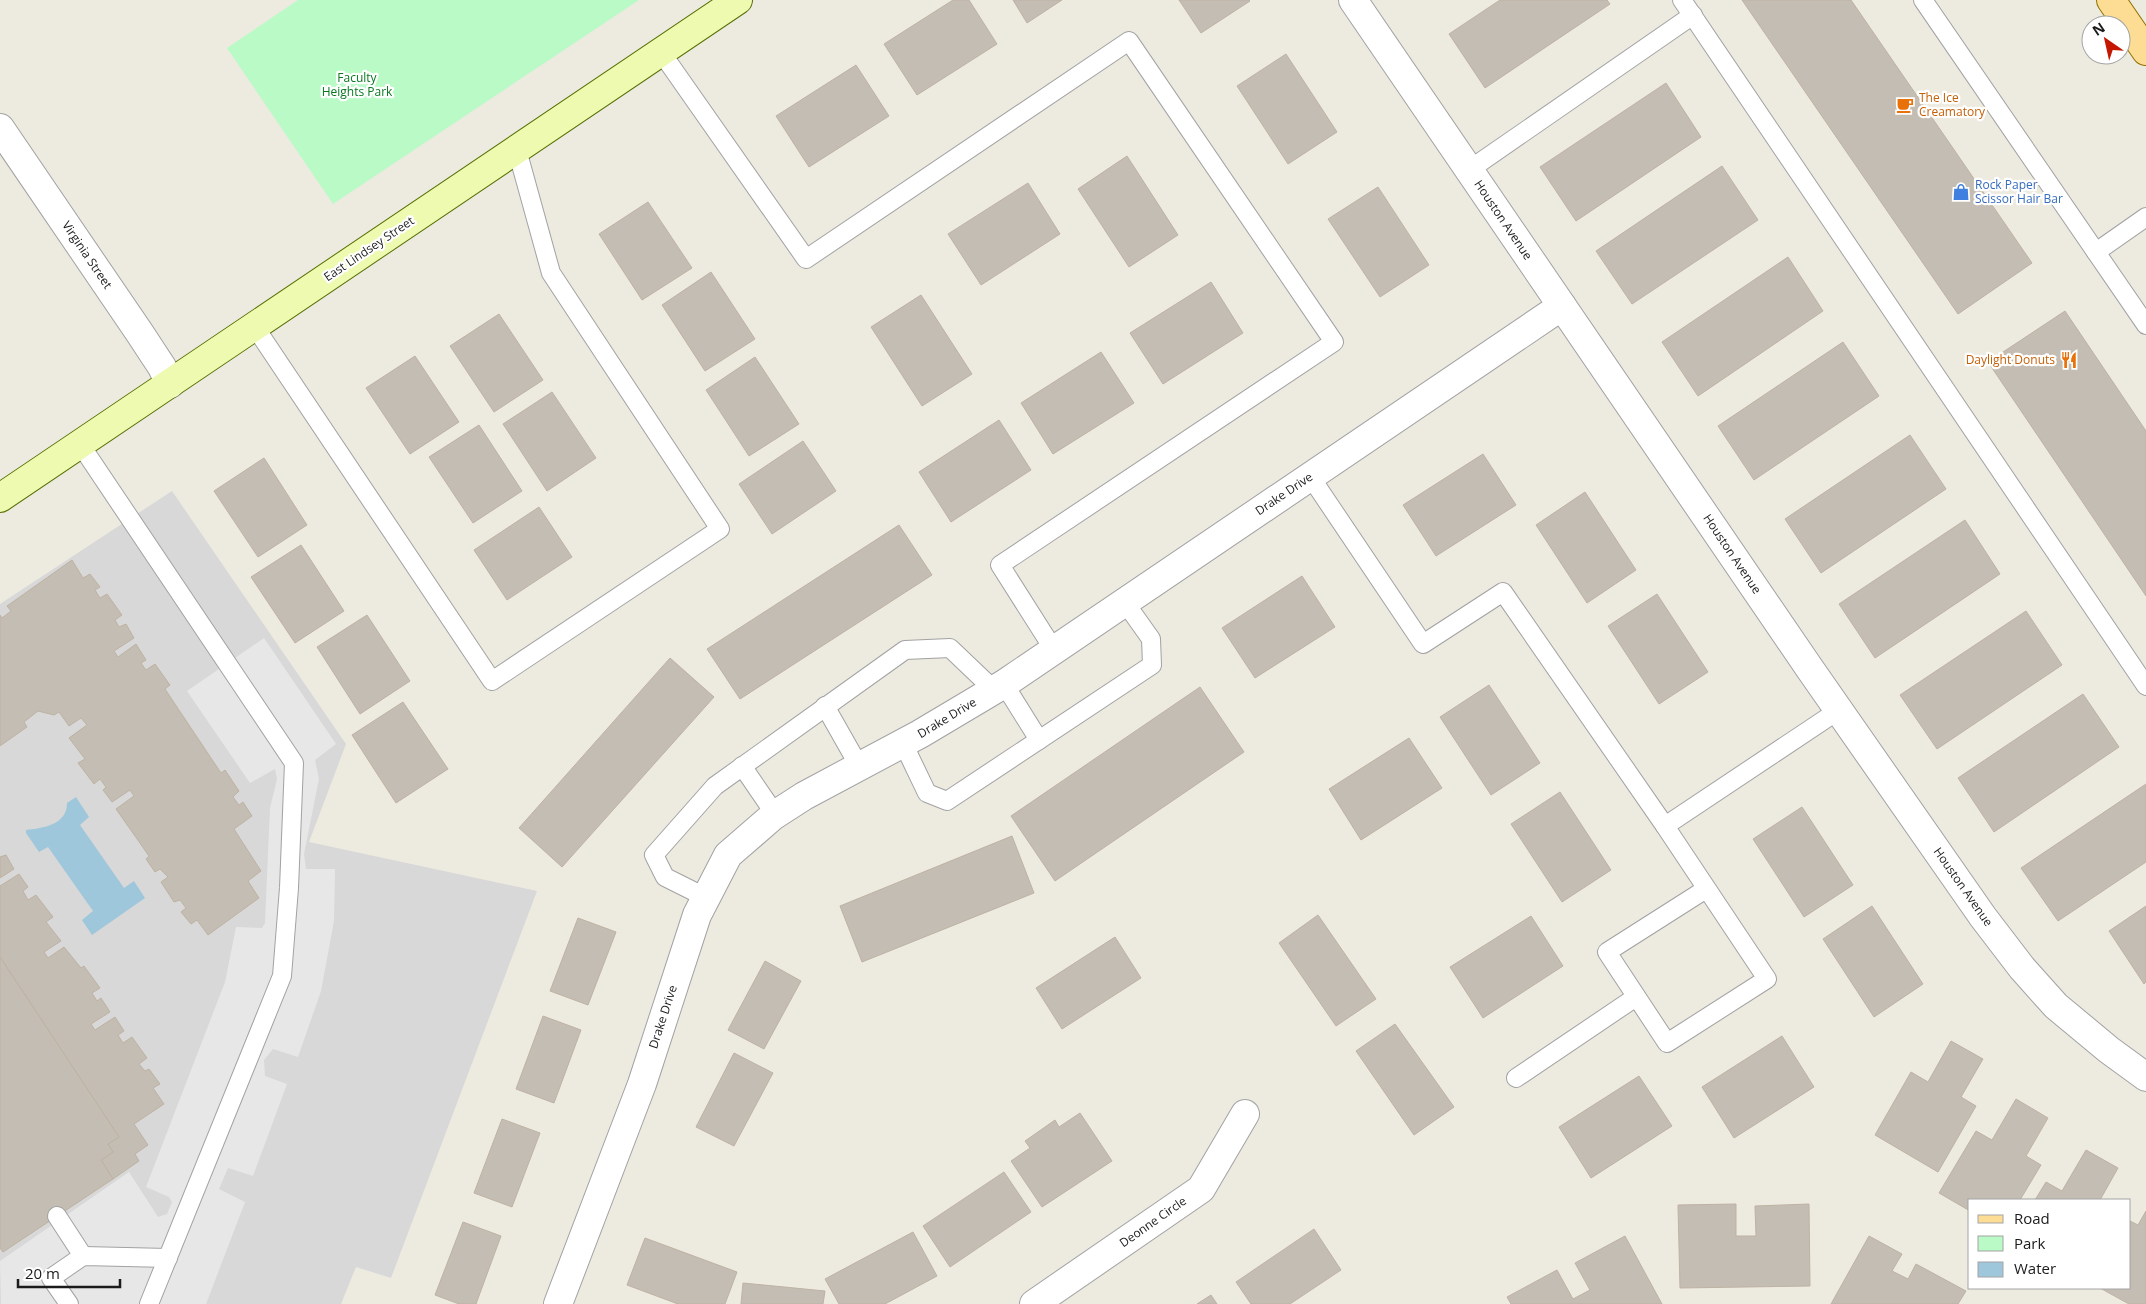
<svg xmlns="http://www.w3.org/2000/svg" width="2146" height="1304" font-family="'Open Sans',sans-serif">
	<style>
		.residential { fill: #d9d8d8 }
		.park { fill: #bafac6 }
		.parking { fill: #e7e7e7 }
		.water { fill: #9ec7dc }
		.building { fill: #c4bdb3; stroke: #beb2a2 }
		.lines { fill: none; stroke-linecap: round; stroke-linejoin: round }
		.service-casing { stroke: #a2a2a2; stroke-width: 20 }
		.minor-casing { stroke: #a2a2a2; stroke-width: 30 }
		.secondary-casing { stroke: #577003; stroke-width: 30 }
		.primary-casing { stroke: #917200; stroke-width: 30 }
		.service { stroke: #fff; stroke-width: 18 }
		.minor { stroke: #fff; stroke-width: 28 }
		.secondary { stroke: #edfab0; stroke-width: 28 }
		.primary { stroke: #fddc94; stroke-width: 28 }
		.labels { text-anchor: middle; stroke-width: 4.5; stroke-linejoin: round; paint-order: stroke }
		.park-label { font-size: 12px; fill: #097820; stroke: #fff }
		.food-label { font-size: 12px; fill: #c56008; stroke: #fff; text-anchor: start }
		.shop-label { font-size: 12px; fill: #366cbe; stroke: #fff; text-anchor: start }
		.street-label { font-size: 12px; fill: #1b1b1b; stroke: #fff }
	</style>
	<rect width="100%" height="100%" fill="#edeae0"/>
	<!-- residential -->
	<path class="residential" d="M172,491L346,744L309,842L537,891L391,1278L356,1267L341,1304H0V604Z"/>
	<!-- park -->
	<path class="park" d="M298,0H639L333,204L227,48Z"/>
	<!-- parking -->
	<path class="parking" d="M264,638L336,744L315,760L319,779L304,854L306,869H335L334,921L321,991L298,1057L273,1049L264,1060L265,1076L287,1084L253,1176L228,1168L219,1189L245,1202L206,1304H1L0,1261L129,1172L158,1217L167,1214L172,1202L169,1197L146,1187L225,982L236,927L262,928L265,923L270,808L277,779L275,769L250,783L187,691Z"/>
	<!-- water -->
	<path class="water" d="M76,797L89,817L80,825L124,888L134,881L145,898L92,935L82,920L93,911L48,847L39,852L26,833V830C43,828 67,825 67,803Z"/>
	<!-- building -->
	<g class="building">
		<path d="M953,0H969L997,44L917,95L884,44Z"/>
		<path d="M1013,0H1062L1027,23Z"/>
		<path d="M1179,0H1249L1250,1L1201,33Z"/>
		<path d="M1500,0H1607L1610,4L1485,88L1449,34Z"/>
		<path d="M1742,0H1851L2032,263L1958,314Z"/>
		<path d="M1286,54L1337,132L1288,164L1237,86Z"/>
		<path d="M856,65L889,116L809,167L776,116Z"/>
		<path d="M1666,83L1701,137L1576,221L1540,167Z"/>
		<path d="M1127,156L1178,235L1129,267L1078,189Z"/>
		<path d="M1722,166L1758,220L1632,304L1596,251Z"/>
		<path d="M1028,183L1060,234L981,285L948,234Z"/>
		<path d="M1378,187L1429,265L1380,297L1328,219Z"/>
		<path d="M648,202L692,268L642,300L599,234Z"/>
		<path d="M1788,257L1823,311L1698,396L1662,342Z"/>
		<path d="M711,272L755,339L705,371L662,305Z"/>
		<path d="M1211,282L1243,333L1163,384L1130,333Z"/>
		<path d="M921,295L972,374L922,406L871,327Z"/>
		<path d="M2065,311L2146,431V596L1988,362Z"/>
		<path d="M499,314L543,380L494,412L450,346Z"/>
		<path d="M1843,342L1879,396L1754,480L1718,426Z"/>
		<path d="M1101,352L1134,403L1053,454L1021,403Z"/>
		<path d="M415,356L459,422L410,454L366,388Z"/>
		<path d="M755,357L799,424L749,456L706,390Z"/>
		<path d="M552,392L596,458L547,491L503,424Z"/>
		<path d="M999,420L1031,470L951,522L919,472Z"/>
		<path d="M479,425L522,491L473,523L429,457Z"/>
		<path d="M1910,435L1946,489L1821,573L1785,519Z"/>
		<path d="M803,441L836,491L772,534L739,484Z"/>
		<path d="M1483,454L1516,505L1436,556L1403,505Z"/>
		<path d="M264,458L307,525L258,557L214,491Z"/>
		<path d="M1585,492L1636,570L1587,603L1536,525Z"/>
		<path d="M539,507L572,557L507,600L474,550Z"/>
		<path d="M1965,520L2000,574L1875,658L1839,604Z"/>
		<path d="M899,525L932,575L740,699L707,649Z"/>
		<path d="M301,545L344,611L295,643L251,577Z"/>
		<path d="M72,560L83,578L90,574L100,587L95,590L100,598L107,594L122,615L115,620L119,627L126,624L134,638L114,651L118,657L136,644L146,660L141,663L146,670L155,664L170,685L165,689L221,773L225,770L239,791L233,797L239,805L243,802L252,816L234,829L261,871L248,881L259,898L208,935L197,920L191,924L181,912L186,908L180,900L174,902L161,882L168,877L160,869L155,872L146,859L149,856L116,809L134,796L130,790L112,802L103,790L106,787L100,779L94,784L78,763L85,759L69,738L87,725L81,718L69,726L59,712L54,715L38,711L24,722L27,727L0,746V615L2,618L11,611L7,606Z"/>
		<path d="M1302,576L1335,627L1255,678L1222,628Z"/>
		<path d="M1657,594L1708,672L1659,704L1608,626Z"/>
		<path d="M2026,611L2062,665L1937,749L1900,695Z"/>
		<path d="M367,615L410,681L360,714L317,647Z"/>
		<path d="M670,658L714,697L562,867L519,828Z"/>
		<path d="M1489,685L1540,763L1491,795L1440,717Z"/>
		<path d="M1200,687L1244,752L1055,881L1011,816Z"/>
		<path d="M2083,694L2119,747L1994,832L1958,778Z"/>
		<path d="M403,702L448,769L396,803L352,735Z"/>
		<path d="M1409,738L1442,788L1361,840L1329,789Z"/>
		<path d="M2146,784V862L2058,921L2021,868Z"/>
		<path d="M1560,792L1611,870L1562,902L1511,824Z"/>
		<path d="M1802,807L1853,885L1804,917L1753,839Z"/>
		<path d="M1012,836L1034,893L862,962L840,906Z"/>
		<path d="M6,855L14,869L0,878V857Z"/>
		<path d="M19,874L28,887L23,891L28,900L36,895L53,917L46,922L61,941L44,952L48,958L64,947L81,968L84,966L100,988L92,993L97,1001L101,998L110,1012L91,1024L95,1030L115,1017L124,1031L118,1035L123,1043L132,1037L147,1058L139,1064L145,1071L149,1069L160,1084L153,1088L164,1104L134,1124L148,1145L135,1154L139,1161L113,1179L101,1160L113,1152L108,1144L119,1137L0,957V886Z"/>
		<path d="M1872,906L1923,984L1874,1017L1823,939Z"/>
		<path d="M2146,906V982L2144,984L2109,931Z"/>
		<path d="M1318,915L1376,999L1336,1026L1279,943Z"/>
		<path d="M1531,916L1563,966L1483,1018L1450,967Z"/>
		<path d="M578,918L616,932L588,1005L550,991Z"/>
		<path d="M1115,937L1141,978L1062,1029L1036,988Z"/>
		<path d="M0,957L119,1137L108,1144L113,1152L101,1160L113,1179L3,1252L0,1248Z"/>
		<path d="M765,961L801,981L764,1049L728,1030Z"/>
		<path d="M543,1016L581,1030L554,1103L516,1089Z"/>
		<path d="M1395,1024L1454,1107L1414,1135L1356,1051Z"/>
		<path d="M1782,1036L1814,1087L1734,1138L1702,1087Z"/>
		<path d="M1951,1041L1983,1059L1961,1097L1976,1106L1938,1172L1875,1135L1911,1072L1928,1082Z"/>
		<path d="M734,1053L773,1073L734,1146L696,1127Z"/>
		<path d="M1639,1076L1672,1126L1591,1178L1559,1127Z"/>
		<path d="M2016,1099L2048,1118L2026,1156L2041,1165L2020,1200H1970V1211L1939,1193L1976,1131L1992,1140Z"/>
		<path d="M1080,1113L1112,1161L1042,1207L1011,1161L1030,1148L1025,1141L1055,1120L1059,1127Z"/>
		<path d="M502,1119L540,1133L512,1207L474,1193Z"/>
		<path d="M2086,1150L2118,1168L2100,1200H2035L2046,1182L2062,1191Z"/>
		<path d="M1004,1172L1031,1212L950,1267L923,1226Z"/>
		<path d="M1736,1204V1236H1756L1755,1206L1809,1204L1810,1286L1680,1288L1678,1205Z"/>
		<path d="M2146,1211V1304H2129L2100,1288H2130V1221L2138,1225Z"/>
		<path d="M463,1222L501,1236L476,1304H459L435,1295Z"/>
		<path d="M1314,1229L1341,1270L1290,1304H1251L1236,1282Z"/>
		<path d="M913,1232L937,1276L885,1304H839L825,1279Z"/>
		<path d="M1625,1236L1662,1304H1511L1507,1297L1557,1270L1573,1299L1590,1290L1575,1263Z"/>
		<path d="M1869,1236L1902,1254L1892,1271L1908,1279L1916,1264L1966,1291L1958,1304H1831Z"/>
		<path d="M645,1238L737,1272L725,1304H678L627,1285Z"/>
		<path d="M743,1283L825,1291L823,1304H741Z"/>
		<path d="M1211,1295L1217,1304H1197Z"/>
	</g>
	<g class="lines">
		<!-- service casing -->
		<g class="service-casing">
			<g id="service">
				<path d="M1682,0L2146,686"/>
				<path d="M1923,0L2146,325"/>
				<path d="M661,52L806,259L1129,41L1334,342L1000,565L1054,650"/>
				<path d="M1469,170L1693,15"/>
				<path d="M2096,252L2146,217"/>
				<path d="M255,327L492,681L720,529L551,273L517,150"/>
				<path d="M80,444L294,763L289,888L282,976L149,1304"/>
				<path d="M1310,476L1423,644L1503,592L1665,826L1839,710"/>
				<path d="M1004,684L1039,740"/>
				<path d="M825,706L859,766"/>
				<path d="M903,743L927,793L947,801L1152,665L1151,639L1124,601"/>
				<path d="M742,766L775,814"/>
				<path d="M1665,826L1767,979L1667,1043L1607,952L1706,889"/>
				<path d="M705,897L665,877L654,855L715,786L905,650L950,648L993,689"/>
				<path d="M1516,1078L1636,997"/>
				<path d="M57,1216L83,1256"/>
				<path d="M69,1304L51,1278L83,1256L168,1258"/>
			</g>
		</g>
		<!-- minor casing -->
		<g class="minor-casing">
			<g id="minor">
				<path d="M1353,0L1810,669L1983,917L2022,968L2056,1006L2109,1050L2146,1077"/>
				<path d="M0,128L139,332L162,367L170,384"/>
				<path d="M558,1304L642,1084L697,915L728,855L773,816L804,796L920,734L1004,684L1562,306"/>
				<path d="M1034,1304L1201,1189L1245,1114"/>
			</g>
		</g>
		<!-- secondary casing -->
		<g class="secondary-casing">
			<path id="secondary" d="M0,498L738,0"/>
		</g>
		<!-- primary casing -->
		<g class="primary-casing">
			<path id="primary" d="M2111,0L2146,51"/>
		</g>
		<!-- service -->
		<use href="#service" class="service"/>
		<!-- minor -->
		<use href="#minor" class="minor"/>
		<!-- secondary -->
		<use href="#secondary" class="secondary"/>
		<!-- primary -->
		<use href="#primary" class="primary"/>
	</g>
	<!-- icons -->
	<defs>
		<g id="cafe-bare" transform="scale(1.35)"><path d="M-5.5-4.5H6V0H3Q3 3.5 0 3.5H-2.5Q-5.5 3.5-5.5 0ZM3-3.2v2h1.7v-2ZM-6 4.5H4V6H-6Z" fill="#e8710a" stroke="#fff" stroke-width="2.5" paint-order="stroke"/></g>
		<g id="shop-bare" transform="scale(1.35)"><path d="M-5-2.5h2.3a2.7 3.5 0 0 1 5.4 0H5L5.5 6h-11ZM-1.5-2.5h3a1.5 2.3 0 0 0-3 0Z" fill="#3f7fe0" stroke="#fff" stroke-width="2.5" paint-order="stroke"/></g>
		<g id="restaurant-bare" transform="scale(1.35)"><path d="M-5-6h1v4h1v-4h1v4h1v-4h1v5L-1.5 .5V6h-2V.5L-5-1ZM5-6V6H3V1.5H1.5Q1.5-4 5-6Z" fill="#e8710a" stroke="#fff" stroke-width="2.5" paint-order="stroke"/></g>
	</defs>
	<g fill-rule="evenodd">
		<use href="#cafe-bare" x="1905" y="105"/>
		<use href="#shop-bare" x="1961" y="192"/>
		<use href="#restaurant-bare" x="2069" y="360"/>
	</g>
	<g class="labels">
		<!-- park labels -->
		<g class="park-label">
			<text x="357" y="82">Faculty<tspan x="357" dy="14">Heights Park</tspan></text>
		</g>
		<!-- food labels -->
		<g class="food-label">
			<text x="1919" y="102">The Ice<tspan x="1919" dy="14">Creamatory</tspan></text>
			<text x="2055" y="364" text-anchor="end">Daylight Donuts</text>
		</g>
		<!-- shop labels -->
		<g class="shop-label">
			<text x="1975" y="189">Rock Paper<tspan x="1975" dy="14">Scissor Hair Bar</tspan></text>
		</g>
		<!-- street labels -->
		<g class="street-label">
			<text transform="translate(1503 220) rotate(56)" y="4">Houston Avenue</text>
			<text transform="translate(369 249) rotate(-34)" y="4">East Lindsey Street</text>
			<text transform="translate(87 255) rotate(56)" y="4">Virginia Street</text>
			<text transform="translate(1284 494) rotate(-34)" y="4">Drake Drive</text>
			<text transform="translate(1732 554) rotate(56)" y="4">Houston Avenue</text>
			<text transform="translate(947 718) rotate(-31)" y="4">Drake Drive</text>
			<text transform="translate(1963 887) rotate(55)" y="4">Houston Avenue</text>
			<text transform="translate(663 1017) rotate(-72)" y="4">Drake Drive</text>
			<text transform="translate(1153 1222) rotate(-35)" y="4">Deonne Circle</text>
		</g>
	</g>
	<!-- legend -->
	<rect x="1968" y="1199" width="162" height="90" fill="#ffffff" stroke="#a4a4a4"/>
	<rect x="1978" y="1215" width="25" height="8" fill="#fddc94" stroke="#a4a4a4"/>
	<text x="2014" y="1224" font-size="15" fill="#1b1b1b">Road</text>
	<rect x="1978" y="1236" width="25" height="15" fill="#bafac6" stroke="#a4a4a4"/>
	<text x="2014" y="1249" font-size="15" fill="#1b1b1b">Park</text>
	<rect x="1978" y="1262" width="25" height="15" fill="#9ec7dc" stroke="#a4a4a4"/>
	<text x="2014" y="1274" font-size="15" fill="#1b1b1b">Water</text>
	<!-- north arrow -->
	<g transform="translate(2106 40) rotate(326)"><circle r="24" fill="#ffffff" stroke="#a4a4a4"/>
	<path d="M0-4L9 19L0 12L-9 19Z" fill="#c51700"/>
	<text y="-8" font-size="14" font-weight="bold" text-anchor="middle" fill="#1b1b1b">N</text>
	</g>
	<!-- scale -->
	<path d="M18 1279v8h102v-8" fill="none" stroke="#1b1b1b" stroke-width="2.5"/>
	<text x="25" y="1279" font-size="15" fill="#1b1b1b" stroke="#ffffff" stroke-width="4" paint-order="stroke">20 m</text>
</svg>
